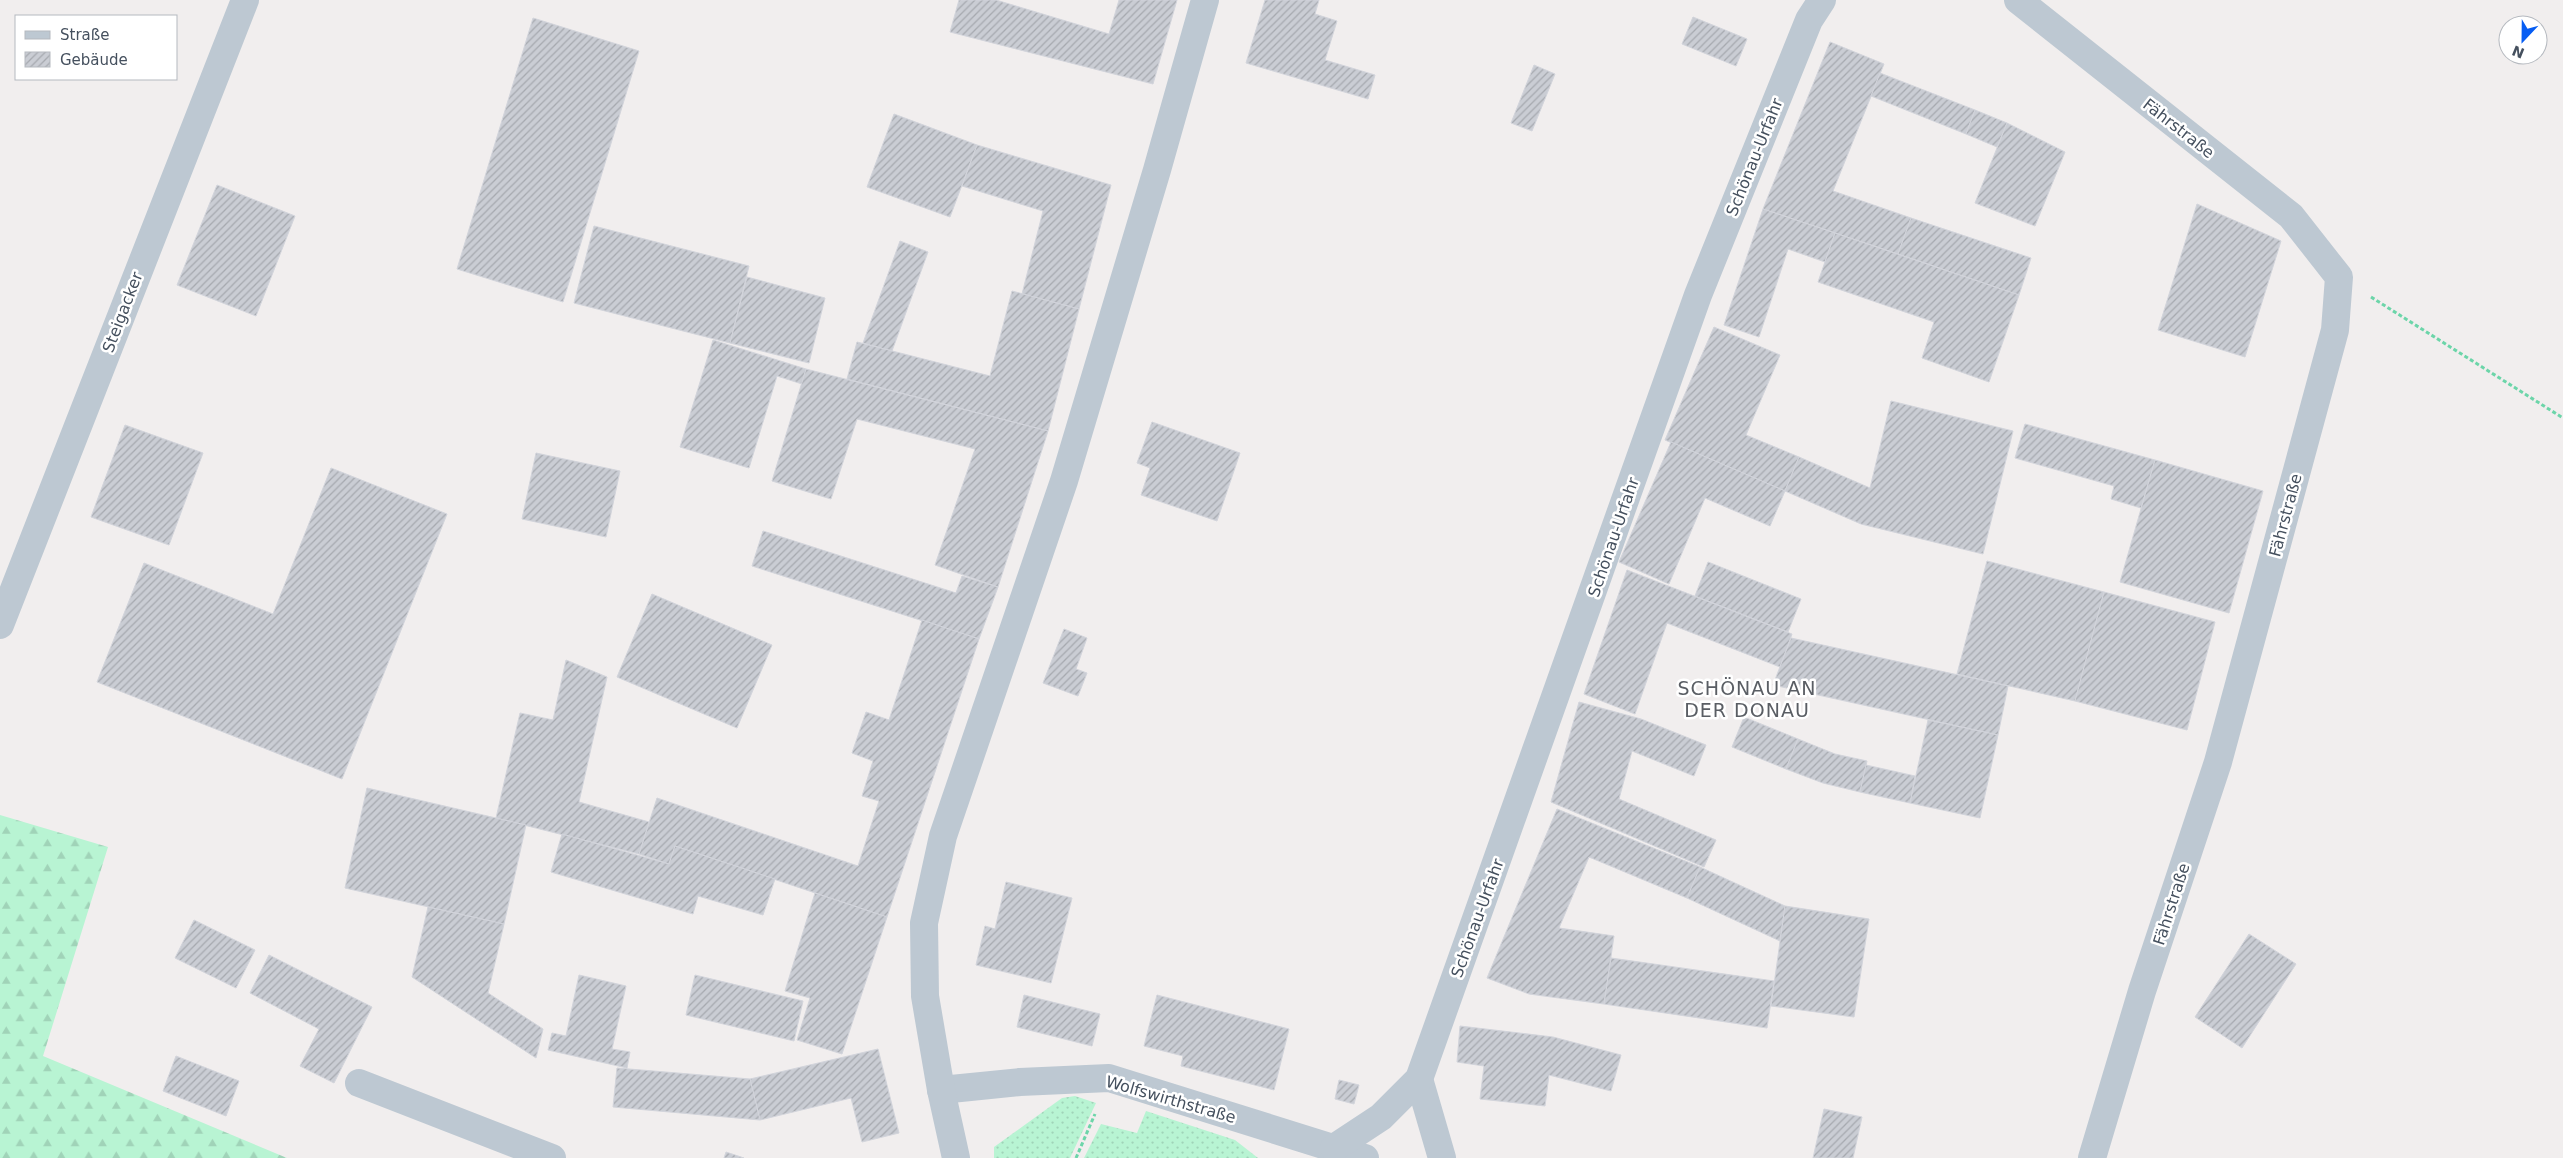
<svg xmlns="http://www.w3.org/2000/svg" width="2563" height="1158" font-family="'DejaVu Sans',sans-serif">
	<style>
		.grass { fill: url(#grass-dots) }
		.forest { fill: url(#forest-firs) }
		.building { fill: url(#building-hatch); stroke: #d2d4db }
		.lines { fill: none; stroke-linecap: round; stroke-linejoin: round }
		.path { stroke: #6cd5a9; stroke-width: 3; stroke-dasharray: 4 2.5; stroke-linecap: butt }
		.minor { stroke: #bdc8d2; stroke-width: 28 }
		.labels { text-anchor: middle; stroke-width: 5; stroke-linejoin: round; paint-order: stroke }
		.street-label { font-size: 16px; fill: #45505e; stroke: #fff }
		.quarter-label { font-size: 19px; letter-spacing: 1px; fill: #5a5e64; stroke: #fff }
	</style>
	<defs>
		<pattern id="grass-dots" width="8" height="8" patternUnits="userSpaceOnUse" patternTransform="scale(1.25)"><rect width="8" height="8" fill="#b8f4d3"/><path d="M2 2h.1M6 6h.1" fill="none" stroke="#a0d3b8" stroke-width="1.8" stroke-linecap="round"/></pattern>
		<pattern id="forest-firs" width="22" height="20" patternUnits="userSpaceOnUse" patternTransform="scale(1.25)"><rect width="22" height="20" fill="#b8f4d3"/><path d="M5 1l3.5 6h-7zM16 11l3.5 6h-7z" fill="#a0d3b8"/></pattern>
		<pattern id="building-hatch" width="6" height="6" patternUnits="userSpaceOnUse" patternTransform="scale(1.25)"><rect width="6" height="6" fill="#cacdd4"/><path d="M-1 1l2-2M0 6l6-6M5 7l2-2" fill="none" stroke="#a6a9af"/></pattern>
	</defs>
	<rect width="100%" height="100%" fill="#f1eeee"/>
	<!-- grass -->
	<g class="grass">
		<path d="M1075,1096L1096,1103L1070,1158H994V1147L1062,1098Z"/>
		<path d="M1146,1111L1235,1140L1258,1158H1084L1101,1124L1137,1133Z"/>
	</g>
	<!-- forest -->
	<path class="forest" d="M0,815L108,847L43,1056L287,1158H0Z"/>
	<!-- building -->
	<g class="building">
		<path d="M959,0H996L1109,34L1119,0H1177L1153,84L950,32Z"/>
		<path d="M1265,0H1319L1315,14L1337,21L1325,60L1375,75L1368,99L1246,63Z"/>
		<path d="M1693,17L1747,39L1736,66L1682,44Z"/>
		<path d="M533,18L639,51L563,302L457,269Z"/>
		<path d="M1830,42L1884,64L1833,191L1911,218L1898,254L1763,209Z"/>
		<path d="M1534,65L1555,74L1532,131L1511,123Z"/>
		<path d="M1880,73L1975,110L1966,134L1871,96Z"/>
		<path d="M1975,110L2007,123L1997,147L1966,134Z"/>
		<path d="M894,114L977,145L950,217L867,187Z"/>
		<path d="M2007,123L2065,152L2035,226L1975,203Z"/>
		<path d="M977,145L1111,185L1079,309L1022,294L1043,211L962,186Z"/>
		<path d="M217,185L295,216L256,316L177,285Z"/>
		<path d="M2197,204L2281,241L2245,357L2158,330Z"/>
		<path d="M1763,209L1835,233L1825,262L1788,249L1759,337L1724,325Z"/>
		<path d="M1911,218L2031,258L2019,295L1898,254Z"/>
		<path d="M594,226L749,266L730,343L574,303Z"/>
		<path d="M1835,233L2019,295L1989,382L1922,358L1934,322L1818,282Z"/>
		<path d="M900,241L928,252L892,351L863,343Z"/>
		<path d="M747,277L825,298L809,363L730,343Z"/>
		<path d="M1012,291L1079,309L1048,431L847,379L857,342L990,376Z"/>
		<path d="M1714,327L1780,355L1746,435L1799,457L1785,491L1665,440Z"/>
		<path d="M713,340L806,369L802,384L777,376L749,468L680,447Z"/>
		<path d="M806,369L1048,431L998,587L935,565L975,449L857,419L831,499L772,481Z"/>
		<path d="M1891,401L2013,431L1983,554L1861,524L1785,491L1799,457L1870,488Z"/>
		<path d="M1152,422L1240,453L1217,521L1141,495L1150,468L1137,463Z"/>
		<path d="M2025,424L2155,460L2141,508L2111,499L2114,486L2015,458Z"/>
		<path d="M125,425L203,453L169,545L91,517Z"/>
		<path d="M1671,442L1785,491L1770,526L1705,498L1669,584L1619,562Z"/>
		<path d="M536,453L620,471L606,537L522,519Z"/>
		<path d="M2155,460L2263,491L2229,613L2120,582Z"/>
		<path d="M331,468L447,514L342,779L97,682L144,563L273,614Z"/>
		<path d="M763,531L956,593L962,576L998,587L979,639L752,566Z"/>
		<path d="M1987,561L2104,592L2075,701L1957,674Z"/>
		<path d="M1708,562L1801,599L1788,632L1695,596Z"/>
		<path d="M1627,570L1792,634L1780,667L1667,623L1635,714L1584,694Z"/>
		<path d="M2104,592L2215,622L2187,730L2075,701Z"/>
		<path d="M652,594L772,645L737,728L617,677Z"/>
		<path d="M922,620L979,639L887,917L675,846L669,864L639,854L657,798L858,866L879,801L862,796L873,761L852,753L866,712L889,720Z"/>
		<path d="M1064,629L1087,638L1076,669L1087,673L1078,696L1043,683Z"/>
		<path d="M1791,638L2008,686L1998,735L1773,685Z"/>
		<path d="M566,660L607,677L579,802L649,822L639,854L496,818L520,713L553,720Z"/>
		<path d="M1579,702L1641,719L1706,745L1694,776L1632,751L1619,799L1716,840L1704,867L1551,802Z"/>
		<path d="M1744,717L1798,739L1786,769L1732,747Z"/>
		<path d="M1928,720L1998,735L1980,818L1910,803Z"/>
		<path d="M1798,739L1835,754L1867,761L1860,792L1823,783L1786,769Z"/>
		<path d="M1866,765L1915,776L1910,803L1860,792Z"/>
		<path d="M367,788L526,825L504,924L345,888Z"/>
		<path d="M1557,809L1700,867L1687,898L1589,857L1559,928L1614,936L1604,1004L1529,994L1487,978Z"/>
		<path d="M562,834L669,864L675,846L775,879L763,915L698,896L693,914L551,872Z"/>
		<path d="M1700,867L1785,906L1780,941L1687,898Z"/>
		<path d="M1006,882L1072,898L1051,983L976,965L985,926L995,929Z"/>
		<path d="M815,893L887,917L842,1054L797,1040L810,998L785,991Z"/>
		<path d="M1785,906L1869,919L1854,1017L1771,1006Z"/>
		<path d="M428,907L504,924L488,993L543,1029L536,1058L412,977Z"/>
		<path d="M194,920L255,950L236,988L175,958Z"/>
		<path d="M2249,934L2296,964L2242,1048L2195,1017Z"/>
		<path d="M269,955L372,1007L334,1083L300,1066L319,1029L250,993Z"/>
		<path d="M1611,958L1774,981L1767,1028L1604,1004Z"/>
		<path d="M579,975L626,986L612,1049L630,1052L627,1068L548,1050L552,1033L566,1036Z"/>
		<path d="M695,975L803,1001L794,1041L686,1015Z"/>
		<path d="M1024,995L1100,1014L1092,1046L1017,1027Z"/>
		<path d="M1157,995L1289,1029L1274,1090L1181,1066L1183,1056L1144,1046Z"/>
		<path d="M1460,1026L1553,1037L1621,1055L1611,1091L1549,1075L1545,1106L1480,1099L1484,1066L1457,1062Z"/>
		<path d="M878,1049L899,1133L862,1142L851,1098L760,1120L750,1079Z"/>
		<path d="M176,1056L239,1081L226,1116L163,1091Z"/>
		<path d="M617,1068L750,1079L760,1120L613,1107Z"/>
		<path d="M1339,1080L1359,1085L1354,1104L1335,1099Z"/>
		<path d="M1824,1109L1862,1117L1853,1158H1813Z"/>
		<path d="M726,1152L744,1158H724Z"/>
	</g>
	<g class="lines">
		<!-- path -->
		<g class="path">
			<path d="M2371,297L2563,418"/>
			<path d="M1076,1158L1095,1114"/>
		</g>
		<!-- minor -->
		<g class="minor">
			<path d="M2018,0L2291,216L2339,277L2335,330L2218,762L2142,991L2092,1158"/>
			<path d="M0,625L245,0"/>
			<path d="M1419,1079L1442,1158"/>
			<path d="M359,1083L552,1158"/>
			<path d="M941,1090L1020,1082L1109,1078L1365,1158"/>
			<path d="M1334,1148L1381,1117L1419,1079L1698,295L1809,20L1822,0"/>
			<path d="M956,1158L941,1090L925,996L924,923L943,836L1064,481L1157,170L1205,0"/>
		</g>
	</g>
	<g class="labels">
		<!-- street labels -->
		<g class="street-label">
			<text transform="translate(2179 128) rotate(38)" y="6">Fährstraße</text>
			<text transform="translate(1754 157) rotate(-68)" y="6">Schönau-Urfahr</text>
			<text transform="translate(122 312) rotate(-69)" y="6">Steigacker</text>
			<text transform="translate(2285 515) rotate(-75)" y="6">Fährstraße</text>
			<text transform="translate(1613 537) rotate(-71)" y="6">Schönau-Urfahr</text>
			<text transform="translate(2171 904) rotate(-72)" y="6">Fährstraße</text>
			<text transform="translate(1477 918) rotate(-70)" y="6">Schönau-Urfahr</text>
			<text transform="translate(1171 1099) rotate(16)" y="6">Wolfswirthstraße</text>
		</g>
		<!-- quarter labels -->
		<g class="quarter-label">
			<text x="1747" y="695">SCHÖNAU AN<tspan x="1747" dy="22">DER DONAU</tspan></text>
		</g>
	</g>
	<!-- legend -->
	<rect x="15" y="15" width="162" height="65" fill="#ffffff" stroke="#b5b9bf"/>
	<rect x="25" y="31" width="25" height="8" fill="#bdc8d2" stroke="#b5b9bf"/>
	<text x="60" y="40" font-size="15" fill="#45505e">Straße</text>
	<rect x="25" y="52" width="25" height="15" fill="url(#building-hatch)" stroke="#b5b9bf"/>
	<text x="60" y="65" font-size="15" fill="#45505e">Gebäude</text>
	<!-- north arrow -->
	<g transform="translate(2523 40) rotate(202)"><circle r="24" fill="#ffffff" stroke="#b5b9bf"/>
	<path d="M0-4L9 19L0 12L-9 19Z" fill="#065df3"/>
	<text y="-8" font-size="14" font-weight="bold" text-anchor="middle" fill="#45505e">N</text>
	</g>
</svg>
